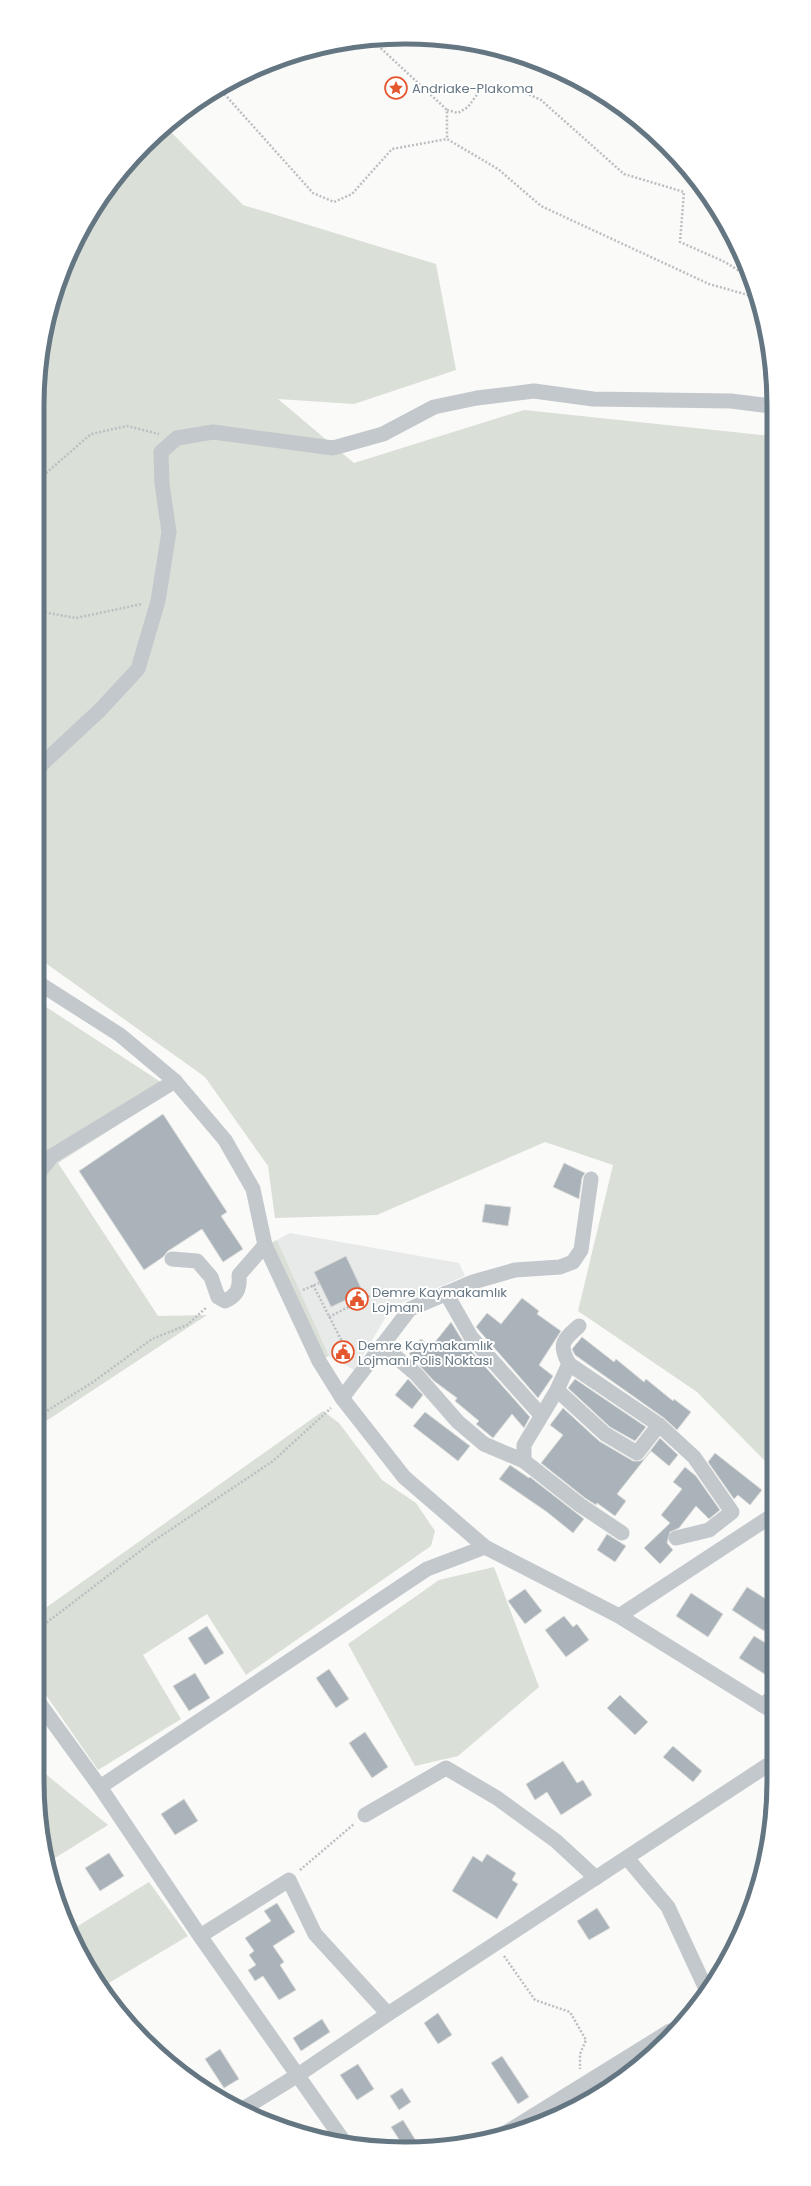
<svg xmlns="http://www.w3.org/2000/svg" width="811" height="2186" font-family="Poppins,sans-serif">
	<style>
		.built { fill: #e8e9e9 }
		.green { fill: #dadfd7 }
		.building { fill: #aab3b9; stroke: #dcdcda }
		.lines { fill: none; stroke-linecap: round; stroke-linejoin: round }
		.path { stroke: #bbbfc2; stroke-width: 2.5; stroke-dasharray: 2 2; stroke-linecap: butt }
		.minor { stroke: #c3c8cc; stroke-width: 15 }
		.labels { text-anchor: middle; stroke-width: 4; stroke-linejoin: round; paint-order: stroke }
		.poi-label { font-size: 13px; fill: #657683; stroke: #fff; text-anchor: start }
		.rim { fill: none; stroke: #657683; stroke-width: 5 }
	</style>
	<rect width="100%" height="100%" fill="#fafaf8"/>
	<!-- built -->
	<path class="built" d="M290,1233L459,1263L465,1276L392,1307L354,1370L329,1356L277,1240Z"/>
	<!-- green -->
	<g class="green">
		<path d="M165,126L243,205L436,264L456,370L354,404L278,399L354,463L524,410L771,436L773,1469L697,1392L578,1311L613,1165L545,1142L377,1215L275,1218L268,1166L205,1077L37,957V796L39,792L41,724L37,729V406L50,310L75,242L113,181Z"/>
		<path d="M37,1001L173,1090L58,1163L158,1316L207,1315L37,1427Z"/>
		<path d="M277,1240L329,1356L319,1361L265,1245Z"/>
		<path d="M323,1411L339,1423L382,1480L416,1503L435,1531L431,1546L246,1675L207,1614L143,1655L181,1719L98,1770L37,1682V1614Z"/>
		<path d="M494,1567L539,1687L458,1756L415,1766L348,1644L439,1580Z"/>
		<path d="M37,1767L108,1825L50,1861L37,1781Z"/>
		<path d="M149,1882L188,1936L102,1987L86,1965L56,1893L78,1926Z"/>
	</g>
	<!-- building -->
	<g class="building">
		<path d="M163,1114L227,1212L221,1216L243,1249L223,1262L202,1229L168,1251L163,1257L144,1270L79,1171Z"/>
		<path d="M564,1163L585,1173L582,1178L579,1199L553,1187Z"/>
		<path d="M485,1204L511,1207L508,1226L482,1222Z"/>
		<path d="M346,1256L363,1292L331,1307L314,1272Z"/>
		<path d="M522,1298L539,1311L537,1314L561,1331L539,1365L553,1376L538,1398L476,1327L487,1313L501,1324Z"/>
		<path d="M451,1322L464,1343L530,1417L524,1428L512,1414L493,1438L476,1424L479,1421L455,1401L457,1398L434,1381L419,1365L420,1363L409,1354L421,1339L431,1347Z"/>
		<path d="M582,1337L614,1362L616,1359L644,1382L646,1379L673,1401L674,1399L691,1412L677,1430L664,1418L575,1355L572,1349Z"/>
		<path d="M408,1379L423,1395L412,1409L395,1395Z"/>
		<path d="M575,1379L646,1427L635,1441L610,1427L568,1388Z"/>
		<path d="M563,1408L599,1441L633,1461H640L644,1459L660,1438L678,1455L669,1466L651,1451L617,1494L626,1501L615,1516L597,1503L596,1505L585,1498L541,1463L563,1435L550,1425Z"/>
		<path d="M425,1412L470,1446L458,1461L413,1426Z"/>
		<path d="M715,1453L762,1490L750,1505L738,1495L734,1499L708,1462Z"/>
		<path d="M510,1465L529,1478L530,1477L584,1519L573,1533L547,1512L499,1479Z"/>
		<path d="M685,1467L696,1476L720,1510L709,1519L696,1506L679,1528L670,1532L667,1543L673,1550L660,1564L644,1548L670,1523L661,1515L682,1489L673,1482Z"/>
		<path d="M607,1534L626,1546L615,1562L597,1550Z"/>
		<path d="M747,1587L774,1604V1616L764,1631L732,1610Z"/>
		<path d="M525,1589L542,1611L525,1624L508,1601Z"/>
		<path d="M691,1593L723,1614L708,1637L676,1616Z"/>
		<path d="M564,1616L573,1627L577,1624L589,1640L566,1657L545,1630Z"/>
		<path d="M207,1626L224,1653L205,1665L188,1638Z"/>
		<path d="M754,1636L774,1648V1680L739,1658Z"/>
		<path d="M329,1669L349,1699L336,1708L316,1678Z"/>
		<path d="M195,1673L210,1698L189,1711L173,1686Z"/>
		<path d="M620,1695L648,1722L635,1735L607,1708Z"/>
		<path d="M365,1732L388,1767L372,1778L349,1743Z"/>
		<path d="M673,1746L702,1771L693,1782L663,1757Z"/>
		<path d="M563,1761L577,1783L583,1780L592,1795L561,1815L547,1792L535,1800L526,1784Z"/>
		<path d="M184,1799L198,1821L175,1835L161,1814Z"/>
		<path d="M109,1853L124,1876L100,1891L85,1868Z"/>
		<path d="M487,1854L516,1873L512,1880L518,1884L497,1919L452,1891L473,1856L482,1862Z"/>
		<path d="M277,1903L295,1932L273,1946L284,1962L280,1965L296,1990L279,2000L263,1976L255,1981L248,1970L256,1965L249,1955L254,1951L245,1938L271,1921L264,1911Z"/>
		<path d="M597,1908L610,1928L589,1940L577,1921Z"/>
		<path d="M438,2013L452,2035L438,2044L424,2023Z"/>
		<path d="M322,2019L330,2032L301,2051L293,2038Z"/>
		<path d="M220,2049L239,2079L224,2088L205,2059Z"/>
		<path d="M502,2056L529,2097L518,2104L491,2063Z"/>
		<path d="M358,2064L374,2089L357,2100L340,2075Z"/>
		<path d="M402,2088L411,2102L399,2110L390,2096Z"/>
		<path d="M403,2120L418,2144H402L391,2127Z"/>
	</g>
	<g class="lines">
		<!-- path -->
		<g class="path">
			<path d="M372,40L447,110V139"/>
			<path d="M219,88L313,193L334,202L352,194L392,149L447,139L498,169L541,206L709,284L755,297"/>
			<path d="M447,110L458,113L468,107L481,89L488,85L517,89L541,100L624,174L684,192L680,242L725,262L749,277"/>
			<path d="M37,481L91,434L127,426L159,434"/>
			<path d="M37,611L76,618L142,604"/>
			<path d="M313,1285L351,1359"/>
			<path d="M303,1290L319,1283"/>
			<path d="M329,1317L383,1289"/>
			<path d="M37,1417L93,1382L152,1339L187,1325L207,1307"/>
			<path d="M37,1630L152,1542L273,1461L331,1408"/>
			<path d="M300,1870L354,1824"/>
			<path d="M504,1956L535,2000L570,2012L586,2040L580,2054V2069"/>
		</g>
		<!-- minor -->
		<g class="minor">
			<path d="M37,772L42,764L100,710L138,669L158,601L169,532L162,484L161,452L177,438L213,432L333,448L383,434L434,407L477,398L534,391L593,399L731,401L771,406"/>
			<path d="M37,982L120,1035L175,1081L225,1140L253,1189L265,1245L319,1361L342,1398L404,1477L485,1547L619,1616L774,1712"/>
			<path d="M37,1175L52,1156L175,1081"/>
			<path d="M172,1259L197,1261L211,1277L218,1297L225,1301C238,1295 240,1288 239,1275L265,1245"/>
			<path d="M446,1293L471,1337L541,1415"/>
			<path d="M382,1345L416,1374L458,1422L484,1444L524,1461L580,1505L622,1533"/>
			<path d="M569,1364C558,1344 563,1340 579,1326"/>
			<path d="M557,1390L605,1434L637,1453L659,1425"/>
			<path d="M342,1398L410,1309L473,1282L515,1270L560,1267L573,1262L581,1250L591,1179"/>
			<path d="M524,1461V1445L557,1390L569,1364L659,1425L694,1457L732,1512L709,1530L676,1538"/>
			<path d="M619,1616L773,1515"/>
			<path d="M37,1700L100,1787L427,1569L485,1547"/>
			<path d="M762,1705L774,1696"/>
			<path d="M100,1787L200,1936L345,2143"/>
			<path d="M365,1815L446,1768L497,1798L556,1841L596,1878"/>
			<path d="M627,1858L668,1907L707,1991"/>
			<path d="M200,1936L289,1880L315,1934L388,2014"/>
			<path d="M243,2109L298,2075L388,2014L774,1761"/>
			<path d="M502,2135L670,2031"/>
		</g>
	</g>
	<!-- icons -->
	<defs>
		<g id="sight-ring" transform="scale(1.15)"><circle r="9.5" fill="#fff" stroke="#e4572e" stroke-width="1.5"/><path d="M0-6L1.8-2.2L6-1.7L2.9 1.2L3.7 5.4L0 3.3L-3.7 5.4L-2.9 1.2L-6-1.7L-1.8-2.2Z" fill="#e4572e"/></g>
		<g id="civic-ring" transform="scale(1.15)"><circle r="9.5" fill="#fff" stroke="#e4572e" stroke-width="1.5"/><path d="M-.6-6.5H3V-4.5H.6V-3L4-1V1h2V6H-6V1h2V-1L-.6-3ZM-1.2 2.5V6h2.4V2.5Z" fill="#e4572e"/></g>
	</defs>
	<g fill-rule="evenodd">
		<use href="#sight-ring" x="396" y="88"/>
		<use href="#civic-ring" x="357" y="1299"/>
		<use href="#civic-ring" x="343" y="1352"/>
	</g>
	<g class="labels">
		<!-- poi labels -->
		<g class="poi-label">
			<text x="412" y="93">Andriake-Plakoma</text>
			<text x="372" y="1297">Demre Kaymakamlık<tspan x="372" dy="15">Lojmanı</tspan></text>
			<text x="358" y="1350">Demre Kaymakamlık<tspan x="358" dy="15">Lojmanı Polis Noktası</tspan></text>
		</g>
	</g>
	<!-- crop -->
	<path d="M0 0H811V2186H0ZM405 44H406A361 361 0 0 1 767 405V1781A361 361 0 0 1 406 2142H405A361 361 0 0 1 44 1781V405A361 361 0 0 1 405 44Z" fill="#fff" fill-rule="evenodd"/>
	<path class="rim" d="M405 44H406A361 361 0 0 1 767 405V1781A361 361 0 0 1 406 2142H405A361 361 0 0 1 44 1781V405A361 361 0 0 1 405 44Z"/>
</svg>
